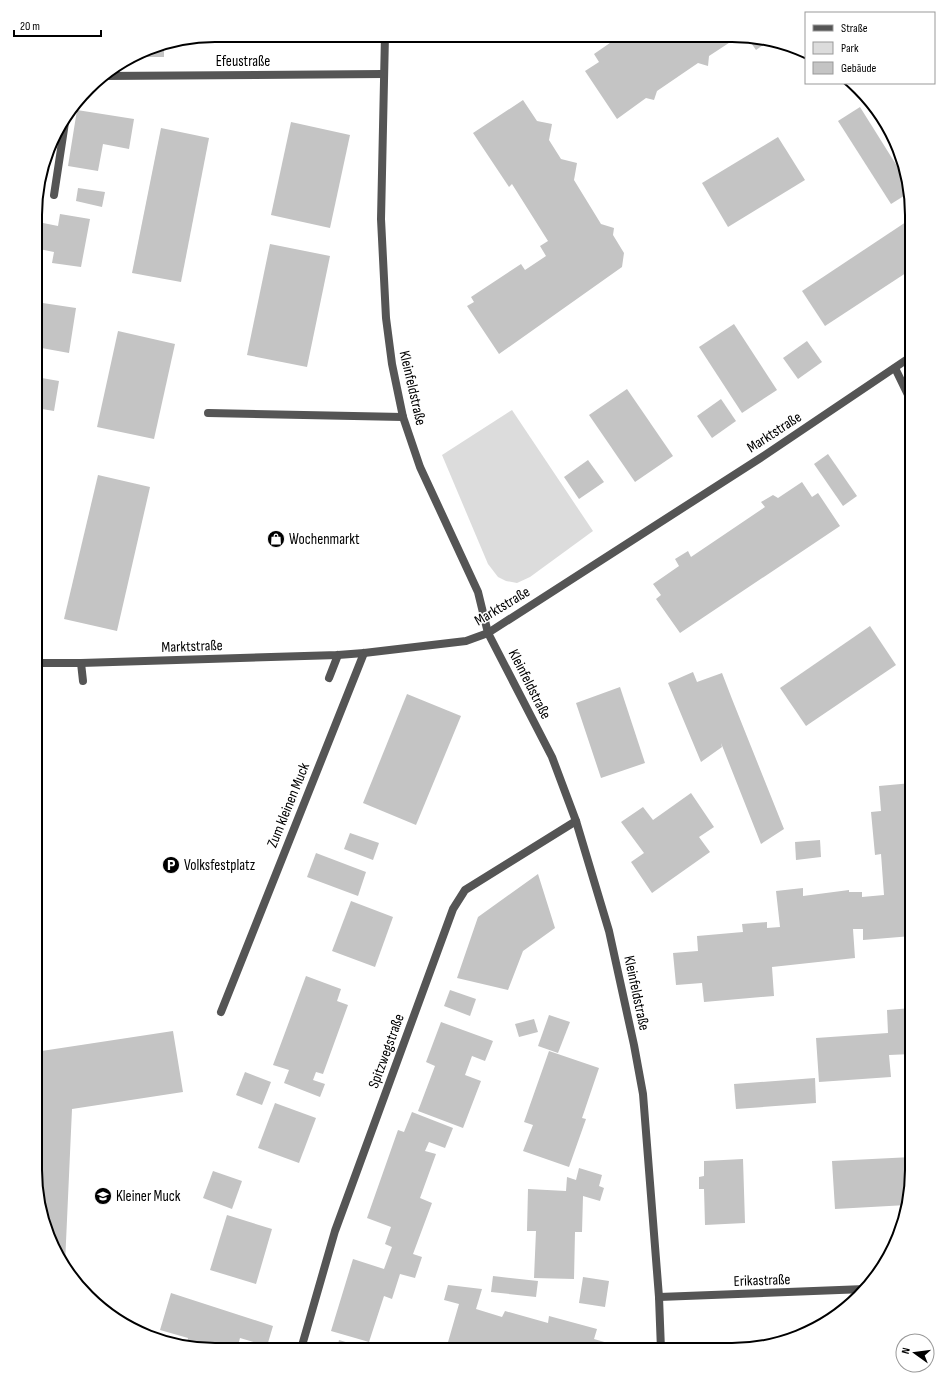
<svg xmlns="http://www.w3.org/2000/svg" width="947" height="1385" font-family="'Sofia Sans Condensed',sans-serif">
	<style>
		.green { fill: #dcdcdc }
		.building { fill: #c4c4c4 }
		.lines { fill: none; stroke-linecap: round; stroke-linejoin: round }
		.service { stroke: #555; stroke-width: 8 }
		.minor { stroke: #555; stroke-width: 8 }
		.labels { text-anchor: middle; stroke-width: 3; stroke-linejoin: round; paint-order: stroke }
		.street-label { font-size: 15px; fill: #000; stroke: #fff }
		.poi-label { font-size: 15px; fill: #000; stroke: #fff; text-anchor: start }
		.rim { fill: none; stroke: #000; stroke-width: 2 }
	</style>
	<rect width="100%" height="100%" fill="#fff"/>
	<!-- green -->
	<path class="green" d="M512,410L593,531L530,577L517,583L506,581L498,577L488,564L442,455Z"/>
	<!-- building -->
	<g class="building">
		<path d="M620,36L623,40L629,36L738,37L709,56L708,66L698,63L657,91L654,100L646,98L617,119L585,71L599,62L594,54Z"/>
		<path d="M747,37H756L770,40L756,50Z"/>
		<path d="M164,43V57H135L157,45Z"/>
		<path d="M523,100L537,121L552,124L549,140L561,159L577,163L574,180L601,224L614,228L613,235L624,253L622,267L499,354L467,306L474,302L471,297L521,264L525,270L546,256L540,246L548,241L512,184L509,187L473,133Z"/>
		<path d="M860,107L902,174L907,194L891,204L838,121Z"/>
		<path d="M77,110L134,119L129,149L103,144L98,171L68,166Z"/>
		<path d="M291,122L350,135L330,228L271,215Z"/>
		<path d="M161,128L209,138L181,282L132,273Z"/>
		<path d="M778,137L805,180L728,227L702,183Z"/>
		<path d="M78,188L105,192L102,207L76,201Z"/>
		<path d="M60,214L90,219L81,267L52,263L54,252L39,249L43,223L58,226Z"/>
		<path d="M912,218V269L825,326L802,291Z"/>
		<path d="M270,244L330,256L307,367L247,355Z"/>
		<path d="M36,302L76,308L69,353L36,347Z"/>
		<path d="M734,324L777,390L742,413L699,347Z"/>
		<path d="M118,331L175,344L154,439L97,427Z"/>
		<path d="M807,341L822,362L798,379L783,358Z"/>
		<path d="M36,377L59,381L54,411L36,408Z"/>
		<path d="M627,389L673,456L635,482L589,415Z"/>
		<path d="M721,399L736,421L712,438L697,416Z"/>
		<path d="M828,454L857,496L843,506L814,464Z"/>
		<path d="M588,460L604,482L579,499L564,477Z"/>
		<path d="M98,475L150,487L117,631L64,619Z"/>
		<path d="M802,482L812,497L818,493L840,526L680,633L656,599L661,595L653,584L679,566L675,559L688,551L691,557L765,507L761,502L773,495L778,498Z"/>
		<path d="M870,626L896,665L806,726L780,688Z"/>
		<path d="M693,672L697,682L722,673L732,699L784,829L761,844L721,743L722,747L701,762L668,683Z"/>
		<path d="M620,687L645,763L601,778L576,703Z"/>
		<path d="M407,694L461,716L416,825L363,803Z"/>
		<path d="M912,783V901H905L906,910H912V936L863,940V929H853L855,958L772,967L774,996L704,1002L702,983L676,985L673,953L698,951L697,936L743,932L742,924L767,922V928L780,927L776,891L803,888V896L849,890V892H862V897L884,895L881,854L875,855L871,812L881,811L879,786Z"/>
		<path d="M691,793L714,827L699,837L710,852L652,893L631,862L644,853L621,822L643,807L653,820Z"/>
		<path d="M350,833L379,843L373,860L344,849Z"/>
		<path d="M820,840L821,857L796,860L795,842Z"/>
		<path d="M316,853L366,872L358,896L307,877Z"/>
		<path d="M538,874L555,928L523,951L508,990L457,978L478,917Z"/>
		<path d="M35,893H42L36,937H35Z"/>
		<path d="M351,901L393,917L375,967L332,951Z"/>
		<path d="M306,976L341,989L337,1001L348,1005L323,1074L316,1072L313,1080L325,1084L320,1097L284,1083L289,1070L273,1065Z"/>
		<path d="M450,990L476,999L470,1016L444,1006Z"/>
		<path d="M912,1008V1054L889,1055L891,1077L819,1082L816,1038L888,1033L887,1010Z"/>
		<path d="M549,1015L570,1022L558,1053L538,1046Z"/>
		<path d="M534,1019L538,1032L519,1037L515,1024Z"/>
		<path d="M441,1022L493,1041L485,1061L472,1056L465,1075L481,1081L463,1128L418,1111L435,1066L426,1062Z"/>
		<path d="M173,1031L183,1092L72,1109L65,1264L53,1250L35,1170V1052Z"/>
		<path d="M549,1051L599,1068L582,1118L586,1119L569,1167L523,1151L533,1125L524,1122Z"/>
		<path d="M245,1072L271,1082L262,1105L236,1095Z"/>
		<path d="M815,1078L816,1103L736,1109L734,1084Z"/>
		<path d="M275,1103L316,1118L299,1163L258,1148Z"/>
		<path d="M412,1112L453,1128L445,1148L429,1142L425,1151L436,1154L420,1198L432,1203L413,1254L422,1257L415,1278L400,1274L392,1299L384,1296L369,1342L331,1331L353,1259L384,1269L392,1247L385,1244L391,1227L367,1218L398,1130L404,1132Z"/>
		<path d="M912,1157V1182L907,1205L835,1209L832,1161Z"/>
		<path d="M743,1159L745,1223L705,1225L704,1189H699V1177L704,1176V1161Z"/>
		<path d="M579,1168L602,1175L599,1186L604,1188L600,1201L583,1196L582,1232H575L574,1279L534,1278L536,1231H527L528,1189L566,1191L567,1177L576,1180Z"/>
		<path d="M213,1171L242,1181L232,1209L203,1198Z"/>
		<path d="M227,1215L272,1229L256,1284L210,1270Z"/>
		<path d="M493,1276L538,1281L536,1297L491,1292Z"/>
		<path d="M583,1277L609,1281L605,1307L579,1303Z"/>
		<path d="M448,1285L482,1289L476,1309L502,1317L505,1311L548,1323L549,1316L597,1329L594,1339L632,1350L446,1349L459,1304L444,1300Z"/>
		<path d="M171,1293L273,1326L267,1346L240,1338L237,1349L191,1348L186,1347L188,1338L160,1330Z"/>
		<path d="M339,1340L369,1349H337Z"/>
		<path d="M710,1345H747V1347L733,1350H710Z"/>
	</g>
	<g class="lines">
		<!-- service -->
		<g class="service">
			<path d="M54,195L66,116"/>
			<path d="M208,413L403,417"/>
			<path d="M81,663L83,681"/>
			<path d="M329,678L338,655"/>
		</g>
		<!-- minor -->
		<g class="minor">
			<path d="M385,35L381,219L386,318L392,364L403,417L420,467L478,592L488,633L552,757L576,821L609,931L634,1045L643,1094L659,1297L661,1350"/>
			<path d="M102,76L383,74"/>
			<path d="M895,368L910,399L912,408"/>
			<path d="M36,663H81L338,655L364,653L466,641L488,633L765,455L912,356"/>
			<path d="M221,1012L364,653"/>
			<path d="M659,1297L865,1289"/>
			<path d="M301,1349L335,1231L453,909L465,890L576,821"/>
		</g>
	</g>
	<!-- icons -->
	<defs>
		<g id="shop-disc" transform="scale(0.9)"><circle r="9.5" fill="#000" stroke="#fff"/><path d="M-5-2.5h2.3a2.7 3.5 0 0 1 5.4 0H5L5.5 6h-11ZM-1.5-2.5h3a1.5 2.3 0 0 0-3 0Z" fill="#fff"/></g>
		<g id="parking-disc" transform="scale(0.9)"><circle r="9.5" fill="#000" stroke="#fff"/><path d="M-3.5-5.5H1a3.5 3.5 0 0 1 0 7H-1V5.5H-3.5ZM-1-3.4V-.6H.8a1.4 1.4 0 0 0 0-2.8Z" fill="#fff"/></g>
		<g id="school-disc" transform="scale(0.9)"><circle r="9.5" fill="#000" stroke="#fff"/><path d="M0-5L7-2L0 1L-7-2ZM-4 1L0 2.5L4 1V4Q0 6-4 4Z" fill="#fff"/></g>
	</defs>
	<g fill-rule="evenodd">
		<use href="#shop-disc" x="276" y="539"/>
		<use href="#parking-disc" x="171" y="865"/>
		<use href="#school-disc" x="103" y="1196"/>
	</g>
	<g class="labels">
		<!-- street labels -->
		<g class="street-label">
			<text x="243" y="66">Efeustraße</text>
			<text transform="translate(413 388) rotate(77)" y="5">Kleinfeldstraße</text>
			<text transform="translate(774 432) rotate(-33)" y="5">Marktstraße</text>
			<text transform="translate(502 606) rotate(-31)" y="5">Marktstraße</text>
			<text transform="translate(192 646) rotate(-2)" y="5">Marktstraße</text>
			<text transform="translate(530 684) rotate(63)" y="5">Kleinfeldstraße</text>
			<text transform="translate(288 805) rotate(-68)" y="5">Zum kleinen Muck</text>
			<text transform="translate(637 993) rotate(78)" y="5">Kleinfeldstraße</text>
			<text transform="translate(386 1051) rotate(-70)" y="5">Spitzwegstraße</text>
			<text transform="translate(762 1280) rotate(-2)" y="5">Erikastraße</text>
		</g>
		<!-- poi labels -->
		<g class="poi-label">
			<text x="289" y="544">Wochenmarkt</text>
			<text x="184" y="870">Volksfestplatz</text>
			<text x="116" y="1201">Kleiner Muck</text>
		</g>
	</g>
	<!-- crop -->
	<path d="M0 0H947V1385H0ZM215 42H732A173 173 0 0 1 905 215V1170A173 173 0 0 1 732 1343H215A173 173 0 0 1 42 1170V215A173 173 0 0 1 215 42Z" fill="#fff" fill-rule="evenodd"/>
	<path class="rim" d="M215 42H732A173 173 0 0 1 905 215V1170A173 173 0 0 1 732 1343H215A173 173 0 0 1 42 1170V215A173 173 0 0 1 215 42Z"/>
	<!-- legend -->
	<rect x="805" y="12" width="130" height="72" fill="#ffffff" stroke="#999999"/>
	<rect x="813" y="25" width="20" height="6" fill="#555555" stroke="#999999"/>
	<text x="841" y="32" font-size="12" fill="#000000">Straße</text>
	<rect x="813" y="42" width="20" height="12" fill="#dcdcdc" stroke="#999999"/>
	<text x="841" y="52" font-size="12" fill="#000000">Park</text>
	<rect x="813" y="62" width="20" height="12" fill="#c4c4c4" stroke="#999999"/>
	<text x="841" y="72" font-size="12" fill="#000000">Gebäude</text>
	<!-- north arrow -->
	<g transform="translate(915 1353) rotate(284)"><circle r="19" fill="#ffffff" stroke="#999999"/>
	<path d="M0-3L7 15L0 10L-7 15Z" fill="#000000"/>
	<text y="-6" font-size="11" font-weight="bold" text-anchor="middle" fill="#000000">N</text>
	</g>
	<!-- scale -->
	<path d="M14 30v6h87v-6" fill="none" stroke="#000000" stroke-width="2"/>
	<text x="20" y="30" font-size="12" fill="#000000" stroke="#ffffff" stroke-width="3" paint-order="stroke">20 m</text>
</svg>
